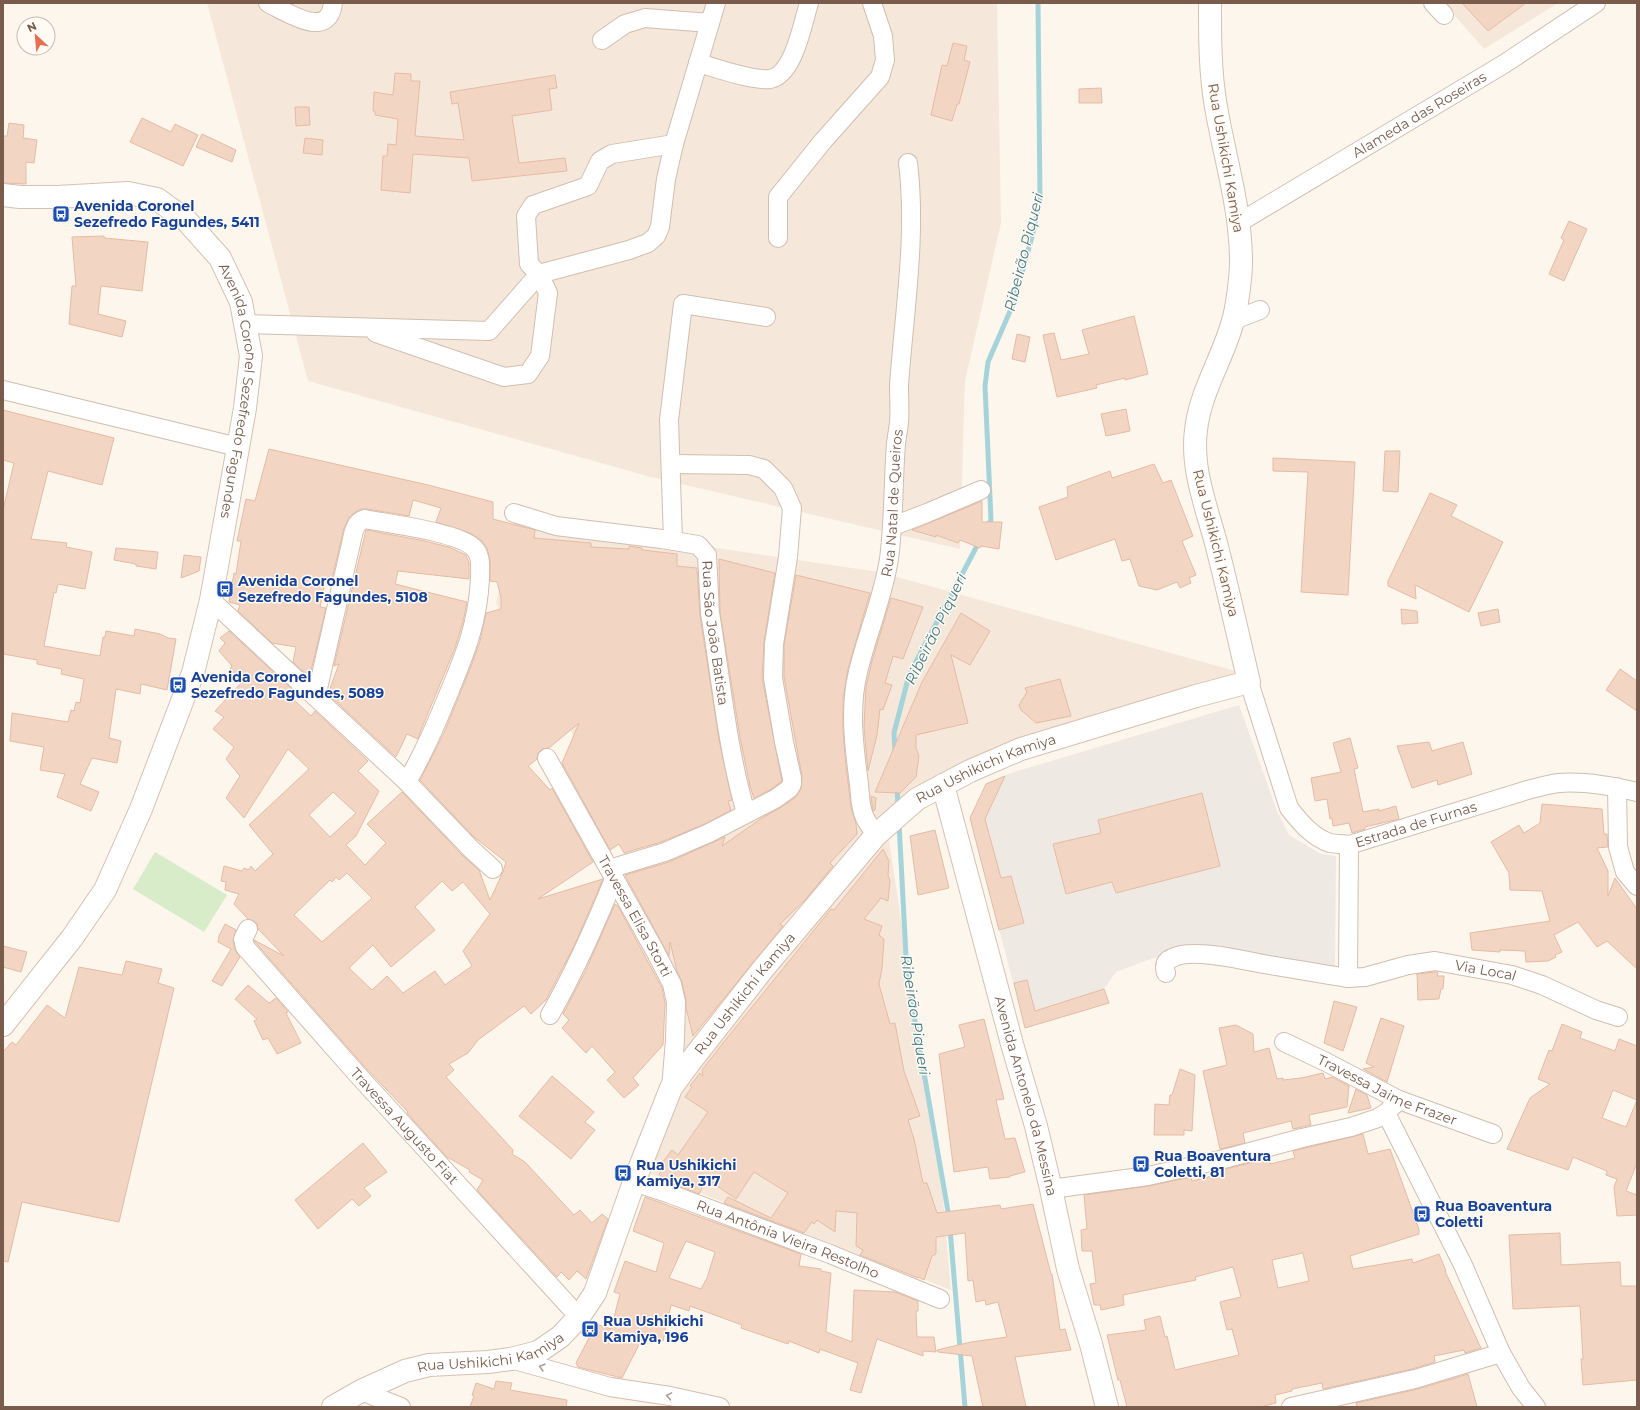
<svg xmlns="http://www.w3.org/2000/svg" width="1640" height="1410" font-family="Montserrat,sans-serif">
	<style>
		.residential { fill: #f5e8da }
		.industrial { fill: #efe9e4 }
		.green { fill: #d8ecc9 }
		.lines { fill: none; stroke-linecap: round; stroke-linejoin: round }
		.stream { stroke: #a5d3da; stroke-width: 5 }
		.building { fill: #f3d5c3; stroke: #e6bba3; fill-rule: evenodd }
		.street-casing { stroke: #d1beb0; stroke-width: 20 }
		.secondary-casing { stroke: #d6c0b0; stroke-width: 24 }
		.street { stroke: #fff; stroke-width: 18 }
		.secondary { stroke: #fff; stroke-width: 22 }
		.oneway { stroke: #af9d94 }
		.labels { text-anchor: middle; stroke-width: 3; stroke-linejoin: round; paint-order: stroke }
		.street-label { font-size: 14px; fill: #7a5c4d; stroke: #fffaf3 }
		.transit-label { font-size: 14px; font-weight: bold; fill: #164399; stroke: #fffaf3; text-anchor: start }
		.water-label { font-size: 15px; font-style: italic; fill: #437c86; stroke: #fffaf3 }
	</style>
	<rect width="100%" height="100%" fill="#fdf6ec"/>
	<!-- residential -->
	<g class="residential">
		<path d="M207,3H997L1001,223L965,381L960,549L651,477L308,381Z"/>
		<path d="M1444,3H1558L1484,49Z"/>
		<path d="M515,518L879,572L1239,672L979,758L887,827L943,1199L951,1290L646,1172L682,1082L687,994L625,871L680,857L642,719L575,738L496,603Z"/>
	</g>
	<!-- industrial -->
	<path class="industrial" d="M1239,705L1277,811L1289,835L1321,854L1336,856L1335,967L1197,944L1145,961L1116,972L1104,989L1109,1003L1025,1028L970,818L986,784L1011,773Z"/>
	<!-- green -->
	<path class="green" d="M155,852L227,895L204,932L133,889Z"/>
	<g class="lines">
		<!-- stream -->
		<g class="stream">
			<path d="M986,528L991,520L985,386L988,362L1014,302L1033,233L1040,199L1038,3"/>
			<path d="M895,753L894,733L909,675L979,542"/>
			<path d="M897,787L898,807"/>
			<path d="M899,823L907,975L949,1217"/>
			<path d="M950,1229L965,1407"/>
		</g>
	</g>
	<!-- building -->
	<g class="building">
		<path d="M1462,3H1526L1488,31Z"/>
		<path d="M953,43L967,46L964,60L970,62L959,104H957L952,121L931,115L942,65L947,66Z"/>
		<path d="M395,73L411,74V81H420L415,136L464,140L458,103L452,104L450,92L555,75L557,88L549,89L552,110L512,116L519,163L565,158L567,171L472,181L469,158L413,154L410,193L381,190L383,156H387L388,144L396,145L398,119L375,115V111H373L374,92L393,95Z"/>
		<path d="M1101,88L1102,103H1079V89Z"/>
		<path d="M295,107H309L310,125L296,126Z"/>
		<path d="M142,118L171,132L175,124L198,135L183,166L130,142Z"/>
		<path d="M9,123L24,125L23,138L37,140L34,163L26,162V184L3,183V136H7Z"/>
		<path d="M202,134L236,150L232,162L196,147Z"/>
		<path d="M305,138L323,140L322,155L303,153Z"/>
		<path d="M1569,221L1587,229L1564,281L1549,274L1564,240L1561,238Z"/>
		<path d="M104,236V238L148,242L142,291L101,286L98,314L126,321L122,337L69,324L72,286H76L72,237Z"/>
		<path d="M1134,316L1148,374L1125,380V378L1096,385L1097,388L1057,397L1043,335L1054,333L1061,360L1089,354L1082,330Z"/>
		<path d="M1017,334L1030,337L1025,362L1012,359Z"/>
		<path d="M1126,409L1130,431L1106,436L1101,414Z"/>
		<path d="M3,410L114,438L102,485L48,471L31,539L67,543L66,547L92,552L85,589L58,584L56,593L54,592L44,646L100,656L103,637H105L106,631L134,636L135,629L160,634L168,638L176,639L167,690L141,684L140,694L116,689L109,738L121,741L117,763L92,758L80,784L99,792L91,811L57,797L65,774L40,770L44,747L10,741L12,713L68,722L71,710L74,711L76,702L80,703L84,679L61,674L62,669L37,664V660L3,654V510L14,463L3,460Z"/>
		<path d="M269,449L428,485L493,502V519L535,530L534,538L591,543V547L629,549V546L642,548V550L677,554V566L697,568L700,615L719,740L732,800L728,801L731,810L705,824L661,842L624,853L619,844L610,850L562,763L579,723L549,748L542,749L538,753L537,759L528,766L550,790L552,788L593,862L538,899L603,879L575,944L546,1000L531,1014L524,1006L478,1040L468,1053L449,1064L454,1070L446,1077L513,1150L512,1154L525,1162L574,1215L580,1210L592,1223L602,1214L608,1219L586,1279L577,1271L569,1280L561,1272L557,1277L477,1190L483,1180L469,1172L470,1170L447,1157L407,1113L408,1112L365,1067L255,942L254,940L284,956L258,929L257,923L248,919L234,904L239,894L225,890L226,882L221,881L224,866L242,871L244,868L249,870L251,866L255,871L273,854L249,825L309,769L288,749L244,818L226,798L240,776L226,759L234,747L213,729L224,717L215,711L243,681L230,669L232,666L219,651L225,643L220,638L229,631L293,690L289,695L311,716L315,711L368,761L358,771L379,791L356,836L346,845L365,865L386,843L367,824L402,792L463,856L479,870L490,900L503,872L506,862L474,837L420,780L444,733L470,669L480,641L486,613L501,609V597L497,582L490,581V561L487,548L481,540L470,533L436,522L441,508L413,500L409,516L367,509H361L354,513L349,517L344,528L332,579L326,578L320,607L326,608L310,675L308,676L293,662L296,647L272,643L238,611L240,605L229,602L234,573L236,574L241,541H237L246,499L255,501ZM333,792L356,813L330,837L309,815ZM347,873L372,898L322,942L294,915L330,880L332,882L336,877L339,880ZM442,881L452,891L463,882L490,914L463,951L472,966L445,985L435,971L403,993L387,976L372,990L349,968L373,945L391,967L435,930L415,907Z"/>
		<path d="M1385,451H1400L1398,492L1383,491Z"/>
		<path d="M1273,458L1355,462L1348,595L1301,592L1308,472L1273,471Z"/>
		<path d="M1154,464L1163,483L1171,480L1193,536L1182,541L1196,575L1189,578L1191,583L1180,588L1177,582L1157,590L1139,586L1130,559L1122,561L1115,539L1056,560L1039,507L1068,497L1067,487L1110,471L1112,478Z"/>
		<path d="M1430,493L1457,505L1451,516L1503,542L1469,612L1415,585L1416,599L1388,586V581Z"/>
		<path d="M982,501V522H1002L999,549L981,546L980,548L960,540L958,543L936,535V537L912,530Z"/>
		<path d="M366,530L420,540L449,547L466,555L469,563V579L398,571L395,584L467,602L463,622L455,648L419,735L418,739L407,734L396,757L328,694L339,664L334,666Z"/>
		<path d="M116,548L158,552L156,569L136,566V564L114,560Z"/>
		<path d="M184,555L201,557L199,571L181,578Z"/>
		<path d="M719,559L775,573L764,642L762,678L782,781L770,790L754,798L750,786L740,737L720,612Z"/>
		<path d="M796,575L870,593L848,669L843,699V728L845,757L851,807L856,824L857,834L830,863L833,866L805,900L780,924L783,926L693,1036L686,1008V1000L682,982L677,971L670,942L669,956L625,875L669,862L725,837L722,846L762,818L780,808L795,798L801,789L802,776L784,677V645Z"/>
		<path d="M891,598L923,607L903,659L893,656L885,683L892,685L883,710L880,709L877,735L868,771L864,727L866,687L872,661Z"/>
		<path d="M1401,609L1417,611L1418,623L1402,624Z"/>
		<path d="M1498,609L1500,622L1481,626L1478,613Z"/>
		<path d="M961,613L990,631L970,665L951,655L968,723L916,735V748L919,756L916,777L900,793L875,792L922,682Z"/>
		<path d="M1620,669L1637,681V711L1606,690Z"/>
		<path d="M1060,679L1071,716L1036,723L1021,710L1019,705L1027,692L1025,688Z"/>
		<path d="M1350,738L1358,768L1354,769L1363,812L1379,809V811L1396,806L1399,819L1365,827V829L1352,833L1349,823L1333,826L1332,818L1330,819L1327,799L1315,801L1311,778L1341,772L1333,743Z"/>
		<path d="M1429,742L1432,751L1463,742L1472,774L1438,785L1437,780L1412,788L1397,746Z"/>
		<path d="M1005,776L985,819L1001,878L1011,876L1024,923L999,930L970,818L986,784Z"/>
		<path d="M1202,793L1220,866L1116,893L1112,882L1066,894L1053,844L1101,833L1098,820Z"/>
		<path d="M871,796L876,798L875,810L873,811Z"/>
		<path d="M1542,804L1602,809L1604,834H1607L1608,847L1597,848L1608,871V896L1615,878L1637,909V969L1607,941L1597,947L1578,922L1554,935L1562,952L1555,955L1556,957L1548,961L1526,962L1525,951L1500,950V952L1472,950L1470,933L1550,921L1542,891L1510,890L1509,873L1491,842L1519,825L1524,833L1540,823Z"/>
		<path d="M935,830L949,888L918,895L910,836Z"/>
		<path d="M883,849L889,861L888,875L890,881L888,901L881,898L864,919L882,926L879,935L884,939L882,968L879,984L890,1024L895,1023L904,1071L920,1116L908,1120L914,1139L923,1183H927L937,1213L1000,1205L1001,1209L1033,1204L1051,1274H1052L1060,1330L1065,1329L1071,1350L1015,1357L1026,1407H983L972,1356L938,1352L937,1350L971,1342L1007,1337L998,1302L986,1305L985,1300L976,1302L973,1280L968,1281L965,1233L936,1237V1254L932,1256L924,1280L918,1277V1278L860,1255L863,1250L856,1246L857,1213L836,1211L835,1232L817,1220L814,1224L812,1222L804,1233L724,1203L728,1197L771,1218L788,1193L754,1172L736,1199L707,1179L699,1194L668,1182L659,1174L665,1165L662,1163L672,1150L678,1155L708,1112L685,1097L692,1087L690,1086L700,1073L703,1076L702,1070L723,1043L831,909L834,910Z"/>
		<path d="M615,904L618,906L662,988L665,1003L663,1045L633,1078L639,1085L624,1098L607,1080L615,1072L592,1046L586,1053L562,1028L569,1020L563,1014L586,970Z"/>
		<path d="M225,924L236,930L233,942L235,950L240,957L222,986L212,981L231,949L218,942L219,936Z"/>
		<path d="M3,946L27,952L21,972L3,967Z"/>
		<path d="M126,961L162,969L158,983L174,988L119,1222L22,1202L8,1262L3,1261V1052L12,1042L16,1045L47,1005L65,1018L79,967L122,975Z"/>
		<path d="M1435,972H1438L1437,976H1444L1443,989H1441L1439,999L1418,1000L1417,974Z"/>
		<path d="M1027,980L1035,1011L1104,989L1109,1003L1025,1028L1014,983Z"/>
		<path d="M248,985L269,1003L276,998L288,1012L286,1013L301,1043L277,1054L268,1038L263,1040L254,1021L257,1019L235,999Z"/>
		<path d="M1334,1001L1357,1007L1343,1051L1324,1043Z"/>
		<path d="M1381,1018L1404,1026L1387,1082L1363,1069L1374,1067L1366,1063Z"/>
		<path d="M984,1019L1004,1099L996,1100L1005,1139L1015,1138L1025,1172L1010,1176V1177L990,1179L988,1167L954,1172L939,1054L965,1047L959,1025Z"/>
		<path d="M1562,1024L1582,1032L1580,1038L1615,1051L1619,1039L1637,1046V1100L1613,1090L1602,1118L1626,1127L1637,1100V1163L1626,1191L1637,1195V1215L1617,1216L1614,1187L1617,1179L1606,1175L1607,1171L1573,1157L1568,1170L1507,1149L1530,1098L1550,1084L1538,1079L1549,1050L1552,1051Z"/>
		<path d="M1236,1025L1253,1034L1254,1052L1269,1048L1277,1079L1283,1078V1080L1301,1078L1323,1073L1325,1079L1332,1077L1349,1086L1347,1107L1309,1115L1311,1125L1293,1129L1291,1121L1243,1133L1245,1143L1220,1149L1203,1071L1227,1065L1219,1028Z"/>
		<path d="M1180,1069L1195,1075L1192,1131L1184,1130V1135H1154L1155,1104L1169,1105L1170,1095H1172Z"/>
		<path d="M552,1076L594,1112L585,1122L595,1130L571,1159L519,1116Z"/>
		<path d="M1356,1089L1367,1095L1371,1108L1348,1113Z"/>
		<path d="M1363,1134L1368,1154L1390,1149L1419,1229V1234L1350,1256L1353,1269L1412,1259L1413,1263L1439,1254L1446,1271H1445L1481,1348L1465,1353L1464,1350L1434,1356L1435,1362L1412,1369L1323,1389L1322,1383L1292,1389V1391L1275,1395L1276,1403L1260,1407H1127L1120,1380H1118L1107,1335L1146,1330L1144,1320L1160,1316L1165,1337L1167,1336L1175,1370L1239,1355L1232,1329L1227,1330L1220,1302L1241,1297L1233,1267L1195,1277L1196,1280L1123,1295L1124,1305L1101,1310L1100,1305H1094L1090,1284L1096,1283L1092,1251H1082L1081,1230L1087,1229L1084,1195L1149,1186L1191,1177L1192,1181L1220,1174L1219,1171L1268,1158L1270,1164L1295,1158L1293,1151ZM1303,1253L1309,1281L1278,1288L1272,1260Z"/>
		<path d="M363,1143L387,1172L364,1188L371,1196L359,1206L352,1199L318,1229L295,1200Z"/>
		<path d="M645,1197L801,1254L799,1266L821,1269V1271L831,1273L826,1332L852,1342L854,1290L895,1292L918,1301V1311H916L917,1337H934L936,1352L923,1351V1356L877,1339L861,1393L850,1390L858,1363L820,1349L819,1353L789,1341L788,1344L741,1328L742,1325L690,1306L689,1311L671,1305L663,1341L643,1337L622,1378L578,1367L576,1363L591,1334L593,1335L599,1325L611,1329L620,1294L614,1292L625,1261L656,1272L664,1243L633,1231ZM686,1241L715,1252L707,1278L701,1289L669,1278Z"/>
		<path d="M1560,1233L1561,1265L1620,1262L1621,1286H1637V1380L1583,1385L1581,1359H1583L1580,1306L1513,1309L1509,1235Z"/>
		<path d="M1468,1374L1477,1407H1357L1356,1403L1418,1389Z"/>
		<path d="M496,1381L512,1383L510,1390L567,1400L566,1407H470L474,1396L472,1395L476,1383L494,1389Z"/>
	</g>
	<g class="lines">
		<!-- street casing -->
		<g class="street-casing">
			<g id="street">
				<path d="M268,3C287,12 329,41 333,3"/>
				<path d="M1433,3L1444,15"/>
				<path d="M602,40L625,24L645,18L710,23"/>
				<path d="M698,63C717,68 751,81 770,79C794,75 803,22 809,3"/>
				<path id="s1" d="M1240,222L1504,64L1596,3"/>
				<path d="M778,238V197L823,141L880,77L885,60L883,36L872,3"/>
				<path d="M1234,320L1260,310"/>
				<path d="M246,324L489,331L539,274L629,250L648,243L656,236L660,227L666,179L674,144L716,3"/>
				<path d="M376,333L504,377L528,374L540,356L548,293L539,274L529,264L526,216L533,205L588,186L600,161L612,154L674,144"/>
				<path d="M3,390L238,447"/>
				<path id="s2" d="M514,513L556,526L662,539L698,545L707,555L710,613C721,678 727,749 746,813"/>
				<path d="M893,526L927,513L981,490"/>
				<path d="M673,541L669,420L683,304L766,317"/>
				<path d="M211,600L407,782L471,849L493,869"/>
				<path id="s3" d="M1249,682L1289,808C1300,822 1312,837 1330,843C1336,844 1343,844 1349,845L1531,789C1540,787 1549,784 1559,783C1584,781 1612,786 1637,792"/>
				<path d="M316,697L350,548C353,537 353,522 365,519C389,524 457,532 473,547C482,555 480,567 480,578C478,623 465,654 448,695C436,725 423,754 407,782"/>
				<path id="s4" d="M547,758L655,951L672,984L676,1002L675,1040L671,1088"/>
				<path d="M1617,787L1618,847L1625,872L1637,886"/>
				<path id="s5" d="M876,835C872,829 868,824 865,818C860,808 860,795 859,784C854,747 849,708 858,672C867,634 883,598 889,559C894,521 893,482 896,443C897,437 898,430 899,423C900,410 899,398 899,385C904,314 917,235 908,163"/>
				<path d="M609,869L665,852L709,833L775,799L789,789L792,784V778L784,742L773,678L774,644L788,557L792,508L783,488L764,469L749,465L671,464"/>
				<path id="s6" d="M248,929L243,939L245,947L357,1074L579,1317"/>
				<path id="s7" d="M1166,973C1164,966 1165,961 1172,958C1192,947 1246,961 1269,965C1295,969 1321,974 1348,978L1365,977L1408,965L1435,961L1512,975L1542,985L1596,1010L1618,1017"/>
				<path d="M1348,978L1349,845"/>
				<path d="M550,1015C575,971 595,926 614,879"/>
				<path id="s8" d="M1284,1042L1326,1062L1399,1100L1493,1134"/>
				<path d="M1386,1113L1463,1265L1501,1353L1521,1388L1536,1407"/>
				<path id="s9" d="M634,1182L670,1194L830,1254L940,1299"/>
				<path d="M1051,1189L1148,1176L1220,1160L1302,1138L1351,1127L1378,1118L1386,1113L1399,1100"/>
				<path d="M511,1359L610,1387L670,1396L720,1407"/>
				<path d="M361,1391L401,1407"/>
				<path d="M1291,1407L1415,1379L1501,1353"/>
			</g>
		</g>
		<!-- secondary casing -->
		<g class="secondary-casing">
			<g id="secondary">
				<path id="s10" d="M3,195L20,197H57L128,193L157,199L186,220L220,258L241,302L251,356L245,408L211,600L193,673L141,809L105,890L72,938L3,1025"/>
				<path id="s11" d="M943,785L1012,1044L1036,1126L1051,1189L1068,1269L1091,1344L1107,1407"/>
				<path id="s12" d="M333,1407L361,1391L405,1371L429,1365L488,1362L511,1359L538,1352L560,1337L579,1317L595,1293L634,1182L671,1088L690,1062L763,969L876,835L917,799L970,771L1021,749L1196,696L1249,682C1238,636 1228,589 1216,543C1206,506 1191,468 1196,430C1200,392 1223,358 1233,321C1237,308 1241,276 1241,262C1241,209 1225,159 1216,107C1210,73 1210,38 1210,3"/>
			</g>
		</g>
		<!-- street -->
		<use href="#street" class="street"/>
		<!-- secondary -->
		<use href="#secondary" class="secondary"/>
	</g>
	<!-- one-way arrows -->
	<defs><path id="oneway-chevron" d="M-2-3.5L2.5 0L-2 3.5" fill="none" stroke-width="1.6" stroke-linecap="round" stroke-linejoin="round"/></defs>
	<g class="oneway">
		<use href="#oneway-chevron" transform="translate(542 1367) rotate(-164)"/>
		<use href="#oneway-chevron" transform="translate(669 1396) rotate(-170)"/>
	</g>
	<!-- icons -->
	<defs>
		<g id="bus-square" transform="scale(0.9)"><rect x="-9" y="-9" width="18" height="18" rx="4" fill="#1a4fb4" stroke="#fffaf3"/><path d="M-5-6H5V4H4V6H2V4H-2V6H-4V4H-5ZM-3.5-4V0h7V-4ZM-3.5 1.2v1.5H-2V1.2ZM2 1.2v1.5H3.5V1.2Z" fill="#fff"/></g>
	</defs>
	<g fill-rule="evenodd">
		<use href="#bus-square" x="61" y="214"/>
		<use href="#bus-square" x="225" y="589"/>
		<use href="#bus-square" x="178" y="685"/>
		<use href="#bus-square" x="1141" y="1164"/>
		<use href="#bus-square" x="623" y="1173"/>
		<use href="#bus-square" x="1422" y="1214"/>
		<use href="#bus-square" x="590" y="1329"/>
	</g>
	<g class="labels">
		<!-- street labels -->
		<g class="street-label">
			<text dy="5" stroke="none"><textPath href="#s1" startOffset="209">Alameda das Roseiras</textPath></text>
			<text transform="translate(1226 158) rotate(80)" y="5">Rua Ushikichi Kamiya</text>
			<text dy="5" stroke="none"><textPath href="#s10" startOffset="379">Avenida Coronel Sezefredo Fagundes</textPath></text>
			<text dy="5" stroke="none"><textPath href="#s5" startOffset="341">Rua Natal de Queiros</textPath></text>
			<text transform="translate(1216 543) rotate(76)" y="5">Rua Ushikichi Kamiya</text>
			<text dy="5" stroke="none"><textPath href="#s2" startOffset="279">Rua São João Batista</textPath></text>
			<text dy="5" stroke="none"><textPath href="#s12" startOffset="973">Rua Ushikichi Kamiya</textPath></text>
			<text dy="5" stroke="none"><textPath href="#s3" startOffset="276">Estrada de Furnas</textPath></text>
			<text dy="5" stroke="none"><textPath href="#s4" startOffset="181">Travessa Elisa Storti</textPath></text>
			<text dy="5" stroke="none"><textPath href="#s7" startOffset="337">Via Local</textPath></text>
			<text dy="5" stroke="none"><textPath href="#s12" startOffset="637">Rua Ushikichi Kamiya</textPath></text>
			<text dy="5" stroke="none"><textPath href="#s8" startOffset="114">Travessa Jaime Frazer</textPath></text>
			<text dy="5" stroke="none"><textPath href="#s11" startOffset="322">Avenida Antonelo da Messina</textPath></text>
			<text dy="5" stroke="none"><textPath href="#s6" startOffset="259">Travessa Augusto Fiat</textPath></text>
			<text dy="5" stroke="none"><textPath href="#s9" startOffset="164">Rua Antônia Vieira Restolho</textPath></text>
			<text dy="5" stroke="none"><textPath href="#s12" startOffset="169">Rua Ushikichi Kamiya</textPath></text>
		</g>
		<!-- transit labels -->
		<g class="transit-label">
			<text x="74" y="211">Avenida Coronel<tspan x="74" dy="16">Sezefredo Fagundes, 5411</tspan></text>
			<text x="238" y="586">Avenida Coronel<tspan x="238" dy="16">Sezefredo Fagundes, 5108</tspan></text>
			<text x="191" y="682">Avenida Coronel<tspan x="191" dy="16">Sezefredo Fagundes, 5089</tspan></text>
			<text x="1154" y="1161">Rua Boaventura<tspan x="1154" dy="16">Coletti, 81</tspan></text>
			<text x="636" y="1170">Rua Ushikichi<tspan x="636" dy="16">Kamiya, 317</tspan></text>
			<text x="1435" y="1211">Rua Boaventura<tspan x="1435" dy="16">Coletti</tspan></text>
			<text x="603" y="1326">Rua Ushikichi<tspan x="603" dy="16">Kamiya, 196</tspan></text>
		</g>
		<!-- water labels -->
		<g class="water-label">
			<text transform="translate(1024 252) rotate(-76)" y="5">Ribeirão Piqueri</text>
			<text transform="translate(936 629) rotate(-64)" y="5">Ribeirão Piqueri</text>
			<text transform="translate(915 1015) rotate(81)" y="5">Ribeirão Piqueri</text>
		</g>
	</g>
	<!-- border -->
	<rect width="1640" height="1410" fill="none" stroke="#7a5c4d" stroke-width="8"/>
	<!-- north arrow -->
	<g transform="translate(36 36) rotate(334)"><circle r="19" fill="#fffaf3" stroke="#cabbb1"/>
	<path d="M0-3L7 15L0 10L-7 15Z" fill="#e76f51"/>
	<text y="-6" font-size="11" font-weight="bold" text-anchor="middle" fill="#7a5c4d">N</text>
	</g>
</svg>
